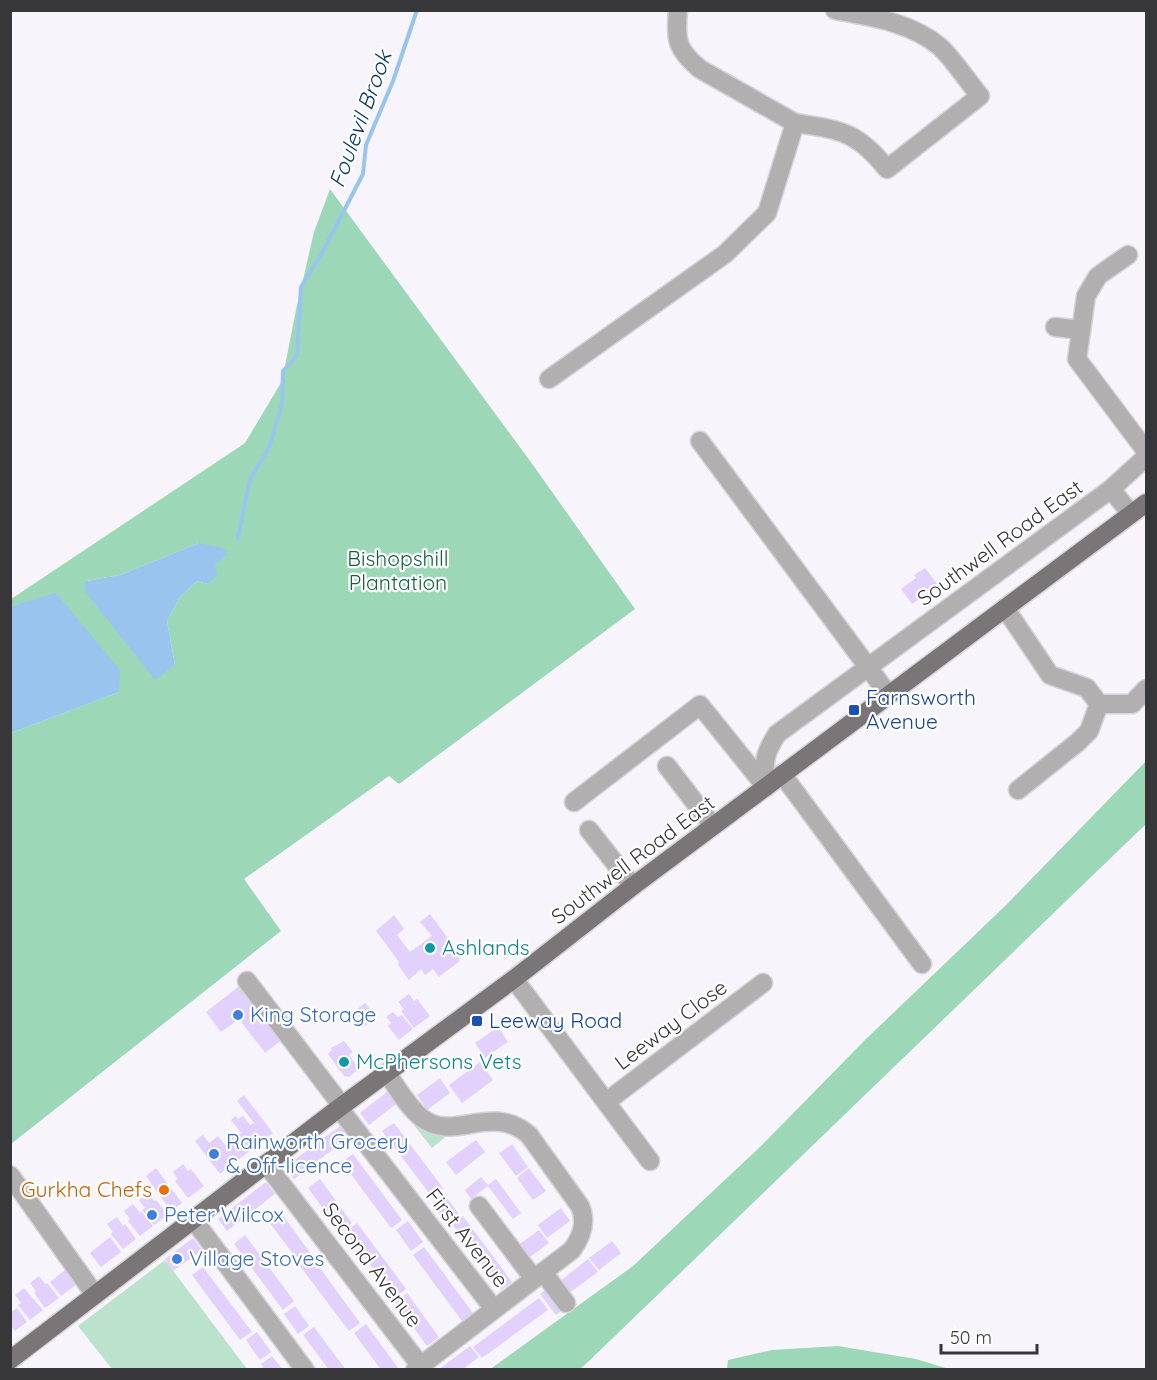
<svg xmlns="http://www.w3.org/2000/svg" width="1157" height="1380" font-family="Quicksand,sans-serif">
	<style>
		.green { fill: #bae2cc }
		.forest { fill: #9cd8b8; fill-rule: evenodd }
		.water { fill: #98c4ee }
		.lines { fill: none; stroke-linecap: round; stroke-linejoin: round }
		.stream { stroke: #98c4ee; stroke-width: 4 }
		.building { fill: #e2d1fc }
		.minor-casing { stroke: #d4d3d8; stroke-width: 21 }
		.major-casing { stroke: #d4d3d8; stroke-width: 21 }
		.minor { stroke: #b2afb0; stroke-width: 18 }
		.major { stroke: #7a7576; stroke-width: 18 }
		.transit-dot { fill: #1a4fb4; stroke: #fff; stroke-width: 2 }
		.culture-dot { fill: #0f9aa8; stroke: #fff; stroke-width: 2 }
		.shop-dot { fill: #3f7fe0; stroke: #fff; stroke-width: 2 }
		.food-dot { fill: #e8710a; stroke: #fff; stroke-width: 2 }
		.labels { text-anchor: middle; stroke-width: 4.5; stroke-linejoin: round; paint-order: stroke }
		.street-label { font-size: 21px; fill: #373638; stroke: #fff }
		.park-label { font-size: 21px; fill: #185e40; stroke: #fff }
		.transit-label { font-size: 21px; fill: #164399; stroke: #fff; text-anchor: start }
		.culture-label { font-size: 21px; fill: #0d838f; stroke: #fff; text-anchor: start }
		.shop-label { font-size: 21px; fill: #366cbe; stroke: #fff; text-anchor: start }
		.food-label { font-size: 21px; fill: #c56008; stroke: #fff; text-anchor: end }
		.water-label { font-size: 22px; font-style: italic; fill: #05375e; stroke: #fff }
	</style>
	<rect width="100%" height="100%" fill="#f7f5fb"/>
	<!-- green -->
	<g class="green">
		<path d="M406,1115L451,1132L432,1148Z"/>
		<path d="M165,1260L247,1369H112L78,1326Z"/>
	</g>
	<!-- forest -->
	<g class="forest">
		<path d="M330,189L533,465L635,609L399,784L389,776L244,879L281,931L11,1144V733L119,692L57,594L11,606V599L245,443L282,381L296,310L314,232ZM199,543L208,584L197,581L180,597L167,621L175,665L86,581L120,575Z"/>
		<path d="M1146,761V824L589,1361L580,1369L489,1370L633,1266L761,1146L866,1039L1005,906Z"/>
		<path d="M838,1346L916,1359L949,1369H727L728,1360L772,1350Z"/>
	</g>
	<!-- water -->
	<g class="water">
		<path d="M199,543L223,548L228,554L215,565L217,575L208,584L197,581L180,597L167,621L175,665L155,680L84,590L86,581L120,575Z"/>
		<path d="M56,593L120,670L119,692L11,733V606Z"/>
	</g>
	<g class="lines">
		<!-- stream -->
		<path class="stream" d="M238,538L250,479L269,448L282,404L283,371L297,356L301,287L321,255L363,174L366,145L393,81L417,10"/>
	</g>
	<!-- building -->
	<g class="building">
		<path d="M925,568L938,585L933,588L934,590L912,604L901,589L916,578L914,575Z"/>
		<path d="M430,914L450,941L442,947L444,949L451,943L461,958L458,960L460,961L439,977L433,969L425,975L421,969L409,980L398,965L399,962L376,931L394,915L404,929L397,935L410,952L432,936L420,922Z"/>
		<path d="M242,984L284,1038L265,1053L239,1019L221,1032L206,1012Z"/>
		<path d="M409,994L414,1001L417,999L430,1016L414,1028L401,1011L404,1009L398,1002Z"/>
		<path d="M365,1003L376,1017L365,1026L355,1011Z"/>
		<path d="M393,1012L398,1017L402,1015L413,1029L399,1040L388,1026L391,1023L386,1017Z"/>
		<path d="M498,1027L508,1042L485,1058L475,1043Z"/>
		<path d="M344,1041L353,1052L349,1055L359,1069L349,1077L344,1076L328,1054L332,1050L331,1048Z"/>
		<path d="M480,1062L493,1080L462,1103L449,1085Z"/>
		<path d="M440,1078L450,1093L427,1110L417,1095Z"/>
		<path d="M387,1092L396,1104L369,1125L360,1113Z"/>
		<path d="M244,1095L273,1133L220,1174L195,1141L203,1135L209,1143L218,1136L225,1145L228,1143L225,1138L231,1133L235,1138L241,1133L231,1120L236,1116L238,1119L243,1116L250,1125L254,1123L237,1101Z"/>
		<path d="M394,1123L443,1188L432,1197L382,1131Z"/>
		<path d="M340,1126L349,1137L294,1179L285,1167Z"/>
		<path d="M476,1140L485,1152L456,1175L446,1162Z"/>
		<path d="M512,1144L528,1167L516,1176L499,1153Z"/>
		<path d="M353,1154L402,1220L391,1228L342,1162Z"/>
		<path d="M183,1164L188,1171L191,1169L204,1186L188,1198L175,1181L178,1179L173,1172Z"/>
		<path d="M156,1168L182,1203L171,1211L146,1176Z"/>
		<path d="M529,1168L546,1191L533,1200L517,1178Z"/>
		<path d="M481,1177L488,1185L496,1179L521,1213L513,1219L488,1186L471,1199L465,1190Z"/>
		<path d="M320,1179L352,1223L340,1232L308,1188Z"/>
		<path d="M266,1182L275,1194L227,1231L218,1219Z"/>
		<path d="M148,1193L154,1201L156,1200L168,1215L154,1225L142,1210L145,1208L139,1200Z"/>
		<path d="M444,1194L459,1214L447,1223L432,1203Z"/>
		<path d="M133,1204L140,1213L141,1211L153,1226L140,1236L128,1221L130,1219L124,1211Z"/>
		<path d="M561,1208L570,1221L547,1238L538,1225Z"/>
		<path d="M279,1210L311,1254L299,1262L267,1219Z"/>
		<path d="M463,1216L512,1282L501,1290L452,1224Z"/>
		<path d="M117,1217L123,1226L125,1224L136,1239L123,1249L111,1234L113,1232L107,1224Z"/>
		<path d="M408,1221L423,1242L411,1251L396,1230Z"/>
		<path d="M357,1223L406,1289L395,1298L346,1232Z"/>
		<path d="M539,1230L549,1243L526,1260L516,1247Z"/>
		<path d="M245,1235L294,1301L283,1310L234,1244Z"/>
		<path d="M110,1237L121,1252L101,1267L90,1253Z"/>
		<path d="M193,1238L202,1250L173,1271L165,1259Z"/>
		<path d="M612,1241L621,1253L599,1270L589,1258Z"/>
		<path d="M424,1247L473,1313L462,1321L413,1255Z"/>
		<path d="M312,1257L360,1323L349,1331L300,1266Z"/>
		<path d="M588,1259L598,1272L568,1294L559,1282Z"/>
		<path d="M70,1266L81,1281L61,1296L50,1282Z"/>
		<path d="M203,1267L252,1332L240,1340L192,1275Z"/>
		<path d="M39,1276L45,1284L47,1283L59,1298L45,1308L34,1293L36,1291L30,1283Z"/>
		<path d="M24,1288L43,1310L30,1320L18,1305L21,1303L15,1295Z"/>
		<path d="M548,1288L564,1309L556,1315L540,1294Z"/>
		<path d="M407,1293L439,1337L427,1346L395,1302Z"/>
		<path d="M539,1298L548,1310L482,1358L473,1347Z"/>
		<path d="M295,1306L309,1326L298,1334L284,1314Z"/>
		<path d="M17,1308L27,1322L15,1331L10,1325V1313Z"/>
		<path d="M366,1324L398,1368L396,1370H381L354,1333Z"/>
		<path d="M314,1327L346,1370H329L303,1335Z"/>
		<path d="M257,1332L271,1352L260,1360L246,1340Z"/>
		<path d="M470,1346L479,1357L462,1370H438Z"/>
		<path d="M272,1356L283,1370H265L261,1364Z"/>
	</g>
	<g class="lines">
		<!-- minor casing -->
		<g class="minor-casing">
			<g id="minor">
				<path d="M795,123C840,130 857,131 887,169L980,96C968,82 952,57 939,46C910,22 871,17 835,10"/>
				<path d="M1128,255L1098,276L1086,296L1077,359L1146,451"/>
				<path d="M1055,327L1081,330"/>
				<path d="M549,379L725,254L767,213L795,123L700,69C677,50 675,40 678,10"/>
				<path d="M700,441L888,694"/>
				<path d="M1111,489L1131,514"/>
				<path d="M1005,608L1050,675L1087,688L1099,704"/>
				<path d="M667,766L713,826"/>
				<path d="M782,774L922,964"/>
				<path d="M766,787C764,762 763,756 777,734L1111,489L1146,457"/>
				<path d="M1018,790L1078,742L1089,731L1099,704H1132L1146,689"/>
				<path d="M574,802L700,705L766,787"/>
				<path d="M589,830L633,886"/>
				<path d="M514,979L650,1161"/>
				<path d="M247,981L342,1106"/>
				<path d="M387,1073C397,1088 408,1107 422,1118C454,1143 491,1102 529,1135L580,1206C587,1222 582,1236 572,1250L415,1370"/>
				<path d="M606,1102L763,983"/>
				<path d="M339,1108L494,1309"/>
				<path d="M266,1164L420,1365"/>
				<path d="M10,1175L95,1295"/>
				<path d="M479,1206L534,1279"/>
				<path d="M193,1219L305,1370"/>
				<path d="M543,1272L566,1303"/>
			</g>
		</g>
		<!-- major casing -->
		<g class="major-casing">
			<path id="major" d="M10,1360L339,1108L514,979L633,886L1146,503"/>
		</g>
		<!-- minor -->
		<use href="#minor" class="minor"/>
		<!-- major -->
		<use href="#major" class="major"/>
	</g>
	<!-- markers -->
	<g class="transit-dot">
		<rect x="848" y="704" width="12" height="12" rx="3"/>
		<rect x="471" y="1015" width="12" height="12" rx="3"/>
	</g>
	<g class="culture-dot">
		<circle cx="430" cy="948" r="6"/>
		<circle cx="344" cy="1062" r="6"/>
	</g>
	<g class="shop-dot">
		<circle cx="238" cy="1015" r="6"/>
		<circle cx="214" cy="1154" r="6"/>
		<circle cx="152" cy="1215" r="6"/>
		<circle cx="177" cy="1259" r="6"/>
	</g>
	<circle class="food-dot" cx="164" cy="1190" r="6"/>
	<g class="labels">
		<!-- street labels -->
		<g class="street-label">
			<text transform="translate(1000 543) rotate(-36)" y="7">Southwell Road East</text>
			<text transform="translate(633 860) rotate(-37)" y="7">Southwell Road East</text>
			<text transform="translate(671 1025) rotate(-37)" y="7">Leeway Close</text>
			<text transform="translate(467 1238) rotate(52)" y="7">First Avenue</text>
			<text transform="translate(372 1265) rotate(53)" y="7">Second Avenue</text>
		</g>
		<!-- park labels -->
		<g class="park-label">
			<text x="398" y="566">Bishopshill<tspan x="398" dy="24">Plantation</tspan></text>
		</g>
		<!-- transit labels -->
		<g class="transit-label">
			<text x="866" y="705">Farnsworth<tspan x="866" dy="24">Avenue</tspan></text>
			<text x="489" y="1028">Leeway Road</text>
		</g>
		<!-- culture labels -->
		<g class="culture-label">
			<text x="442" y="955">Ashlands</text>
			<text x="356" y="1069">McPhersons Vets</text>
		</g>
		<!-- shop labels -->
		<g class="shop-label">
			<text x="250" y="1022">King Storage</text>
			<text x="226" y="1149">Rainworth Grocery<tspan x="226" dy="24">&amp; Off-licence</tspan></text>
			<text x="164" y="1222">Peter Wilcox</text>
			<text x="189" y="1266">Village Stoves</text>
		</g>
		<!-- food labels -->
		<g class="food-label">
			<text x="152" y="1197">Gurkha Chefs</text>
		</g>
		<!-- water labels -->
		<g class="water-label">
			<text transform="translate(360 119) rotate(-70)" y="8">Foulevil Brook</text>
		</g>
	</g>
	<!-- border -->
	<rect width="1157" height="1380" fill="none" stroke="#373638" stroke-width="24"/>
	<!-- scale -->
	<path d="M941 1344v9h96v-9" fill="none" stroke="#373638" stroke-width="3"/>
	<text x="950" y="1344" font-size="18" fill="#373638" stroke="#ffffff" stroke-width="4.5" paint-order="stroke">50 m</text>
</svg>
